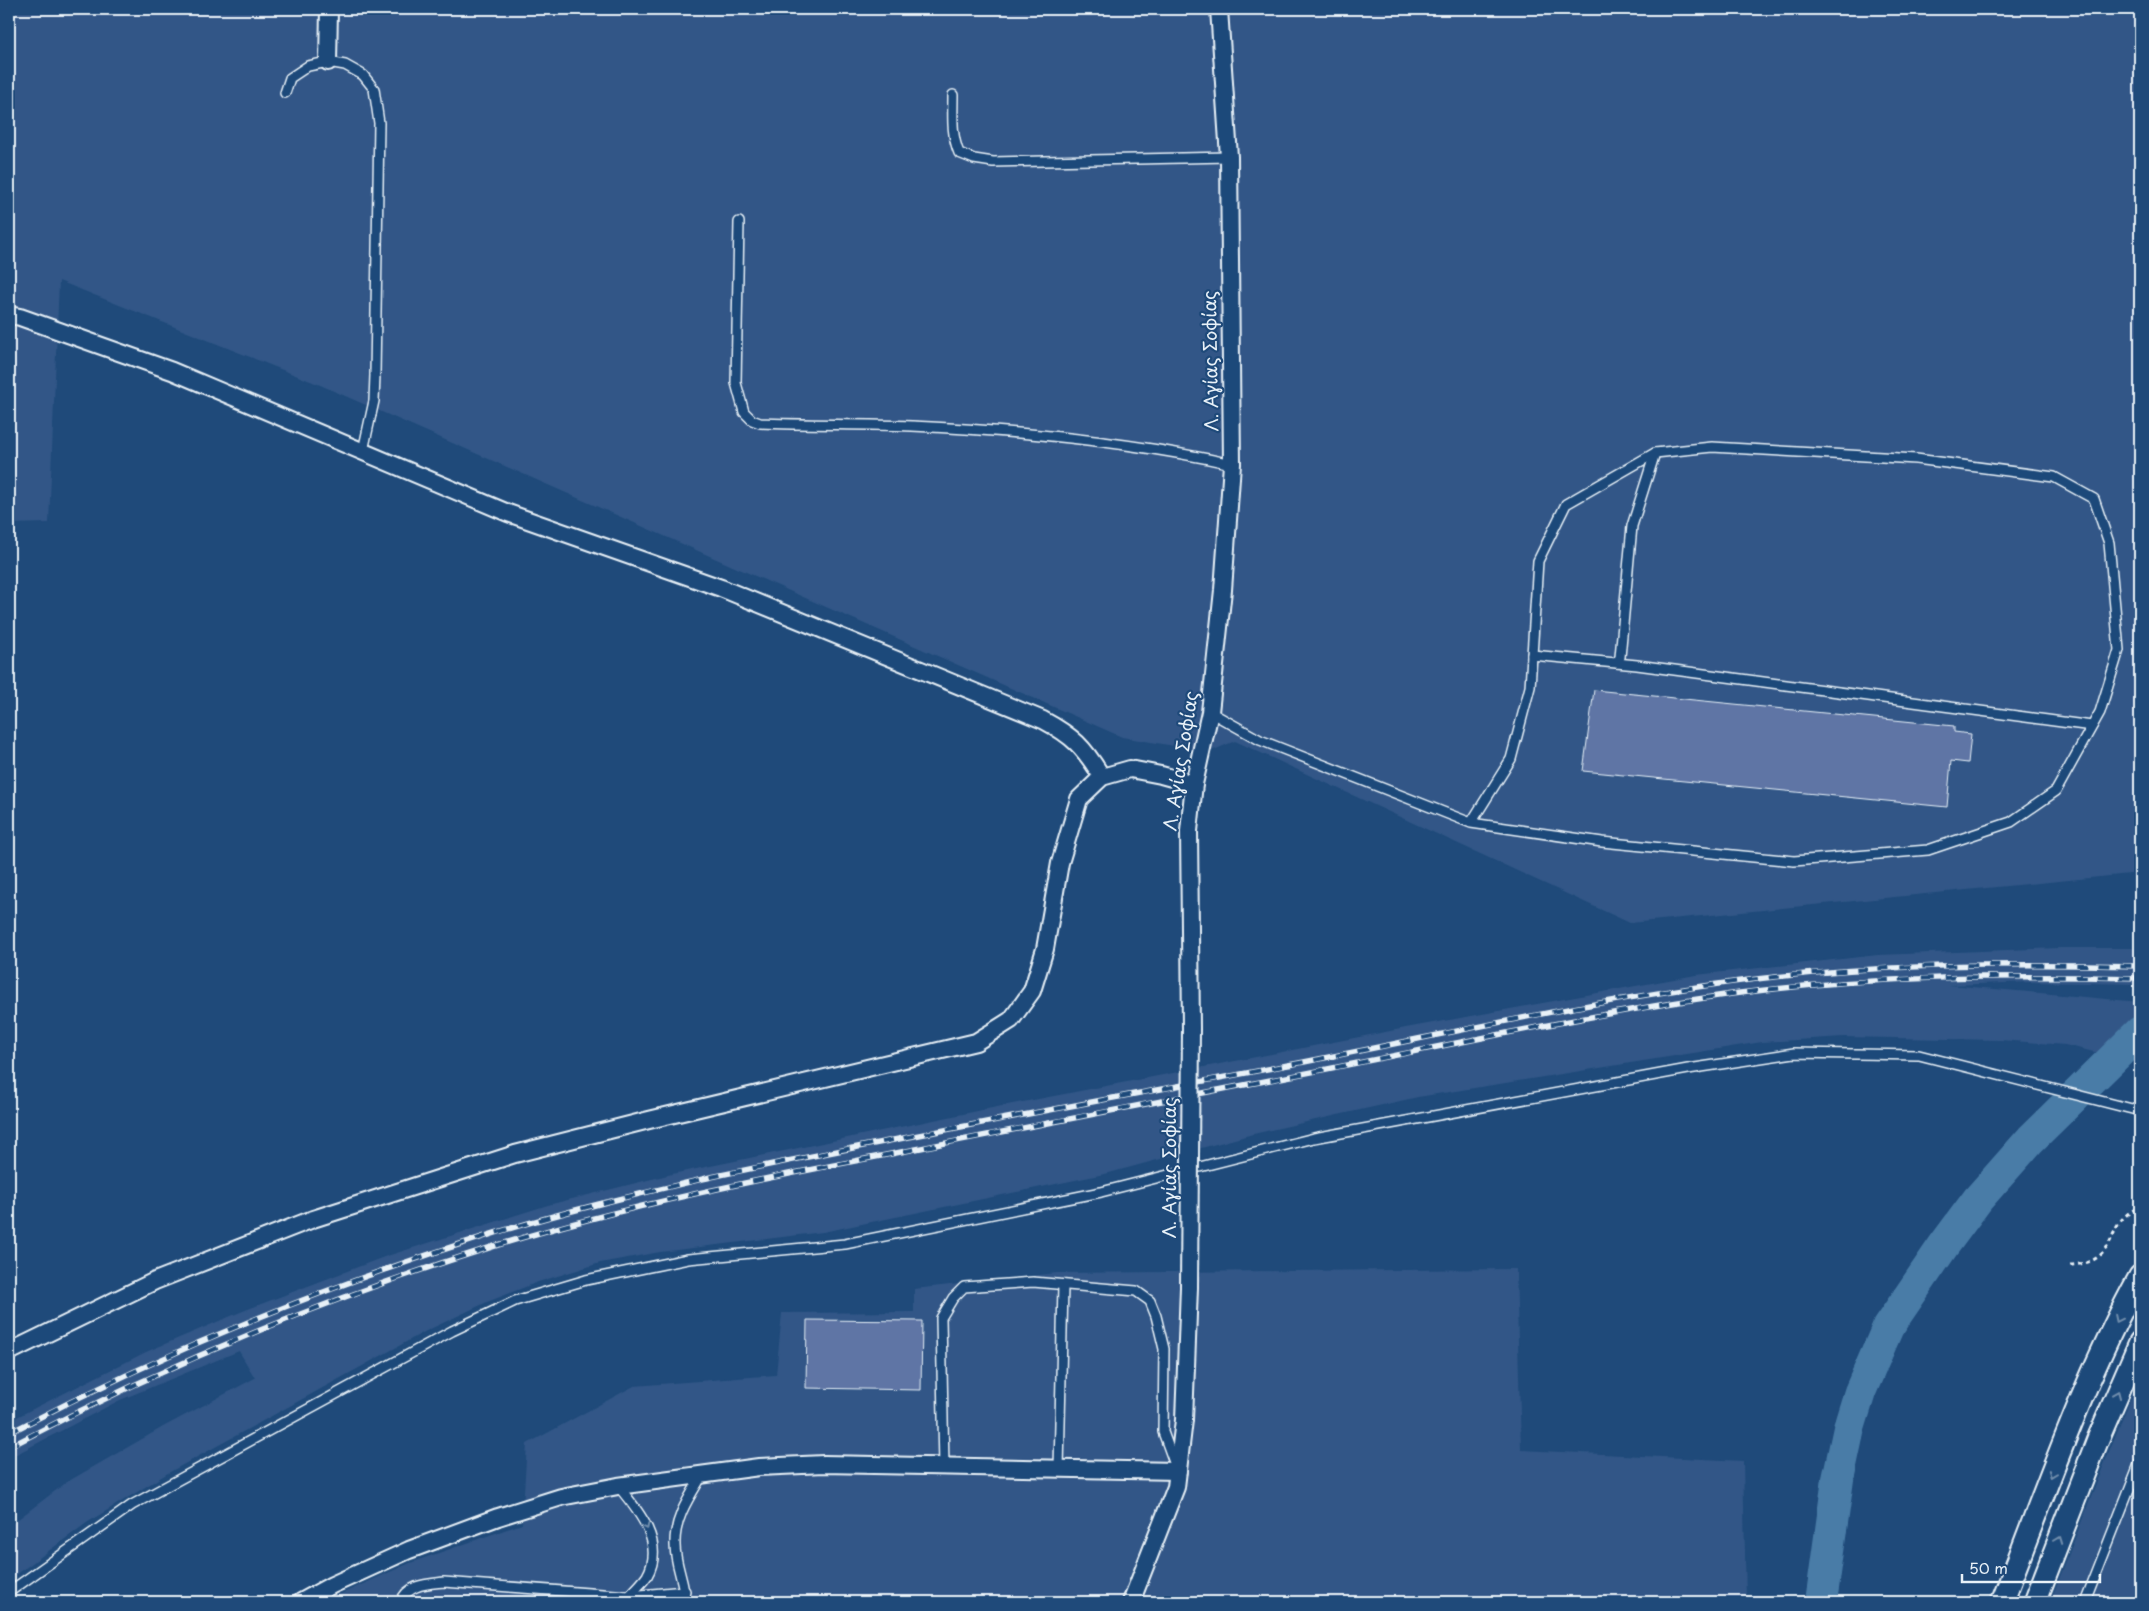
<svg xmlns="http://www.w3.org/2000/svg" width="2149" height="1611" font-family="'Playpen Sans',sans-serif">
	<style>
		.built { fill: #325787 }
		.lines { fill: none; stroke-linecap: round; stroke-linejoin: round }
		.river { stroke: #497ca7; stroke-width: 32 }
		.building { fill: #5e75a5; stroke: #e8f1f8 }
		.service-casing { stroke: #e8f1f8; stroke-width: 12 }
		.minor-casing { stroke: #e8f1f8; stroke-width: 20 }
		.tertiary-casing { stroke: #e8f1f8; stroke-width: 25 }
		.path { stroke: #e8f1f8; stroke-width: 3; stroke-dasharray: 4 4; stroke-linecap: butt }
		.service { stroke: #1f4a7a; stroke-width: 9 }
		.minor { stroke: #1f4a7a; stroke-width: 16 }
		.tertiary { stroke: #1f4a7a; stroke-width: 21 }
		.rail-casing { stroke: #e8f1f8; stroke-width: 5.5 }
		.rail { stroke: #1f4a7a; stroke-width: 4; stroke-dasharray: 11; stroke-linecap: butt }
		.minor-bridge-casing { stroke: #e8f1f8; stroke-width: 20; stroke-linecap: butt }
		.minor-bridge { stroke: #1f4a7a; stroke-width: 16 }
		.oneway { stroke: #6f8dac }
		.labels { text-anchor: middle; stroke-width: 4.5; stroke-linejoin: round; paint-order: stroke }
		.street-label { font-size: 18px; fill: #e8f1f8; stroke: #1f4a7a }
	</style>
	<rect width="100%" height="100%" fill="#1f4a7a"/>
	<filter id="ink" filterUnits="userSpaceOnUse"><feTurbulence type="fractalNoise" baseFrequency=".02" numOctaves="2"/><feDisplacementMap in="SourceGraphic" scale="10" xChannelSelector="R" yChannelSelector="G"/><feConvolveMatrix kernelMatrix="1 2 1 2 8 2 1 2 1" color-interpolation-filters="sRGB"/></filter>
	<g filter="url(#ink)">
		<!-- built -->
		<g class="built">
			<path d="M9,9H2140V873L1630,923L1235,741L1209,752L1122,737L318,384L59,281L49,523L9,524Z"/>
			<path d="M2060,948H2140V984L2031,982L1949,985L2140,1002V1063L2065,1045L2000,1040L1843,1037L1762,1042L1418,1097L1253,1134L1109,1173L823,1232L660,1252L600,1263L538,1282L487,1302L426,1331L168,1473L88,1522L9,1580V1526L67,1482L163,1427L255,1378L239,1351L120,1400L9,1458V1421L146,1352L243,1311L384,1257L548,1205L672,1174L997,1107L1411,1027L1696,975L1878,955Z"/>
			<path d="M1516,1269L1521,1450L1743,1461L1746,1602H323L410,1563L522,1524L527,1444L634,1386L776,1375L782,1313L914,1312V1289L1057,1273Z"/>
			<path d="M2140,1376V1602H2050L2112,1444Z"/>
		</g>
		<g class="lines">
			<!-- river -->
			<path class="river" d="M1821,1602L1838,1479L1849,1428L1860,1392L1888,1327L1944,1245L1978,1199L2031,1139L2140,1032"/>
		</g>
		<!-- building -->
		<g class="building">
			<path d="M1594,690L1954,726V732L1971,734L1968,763L1951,761L1947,807L1583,771Z"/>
			<path d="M807,1320L922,1321L921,1390L806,1388Z"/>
		</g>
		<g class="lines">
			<!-- service casing -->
			<g class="service-casing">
				<g id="service">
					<path d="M285,93L290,78L308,66L328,62L345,65L363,75L374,89L379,123L375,375L374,401L363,451"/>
					<path d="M953,95C953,115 951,134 959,153L974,159L993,162L1229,157"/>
					<path d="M739,222L736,383L744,412L752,420L760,423C811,425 861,424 912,426C1018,431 1128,441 1232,464"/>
					<path d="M1532,655L1637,665L2092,726"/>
					<path d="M1617,663L1620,657L1632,526L1655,453"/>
					<path d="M1210,712L1260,740L1471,823L1602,842L1794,861L1928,850L2011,822L2056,791L2100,712L2119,650L2109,543L2094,499L2054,477L1916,459L1712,447L1655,453L1566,504L1538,561L1530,687L1511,759L1471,823"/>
					<path d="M944,1467L941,1318L953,1298L964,1287L1033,1282L1136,1291L1150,1301L1156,1316L1164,1349L1163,1432L1175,1465"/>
					<path d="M1059,1469L1063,1285"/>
					<path d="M618,1486C638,1510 666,1543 647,1576C642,1583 635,1590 629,1596"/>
					<path d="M9,1592L132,1505L452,1331L515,1301L586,1280L688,1259L845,1244L1101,1192L1314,1138L1688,1069L1794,1053L1919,1055L2140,1111"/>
					<path d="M401,1602C407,1584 428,1584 444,1582L629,1596L685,1591"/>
					<path d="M685,1602C685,1583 675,1565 675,1545C674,1518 690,1496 703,1474"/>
					<path d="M2085,1602L2140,1462"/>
				</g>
			</g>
			<!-- minor casing -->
			<g class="minor-casing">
				<g id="minor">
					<path d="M328,62L329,9"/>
					<path d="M9,315L20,317L172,371L508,513L721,588L1043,720C1073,736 1084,747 1102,777"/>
					<path d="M1191,1028L1189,831L1194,784L1210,712L1223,590L1232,464L1229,157L1219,9"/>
					<path d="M9,1352L155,1281L313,1219L515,1154L649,1120L976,1042L1011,1020L1032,991L1045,949L1060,863L1079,799L1102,777L1130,769L1161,775L1194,784"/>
					<path d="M301,1602L332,1585L409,1550L498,1517L561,1497L618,1486L759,1467L824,1464L1178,1471"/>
					<path d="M1131,1602L1176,1487L1184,1420L1189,1287"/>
				</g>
			</g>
			<!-- tertiary casing -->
			<g class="tertiary-casing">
				<g id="tertiary">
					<path d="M2002,1602C2045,1493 2083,1379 2140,1276"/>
					<path d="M2035,1602L2098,1439L2140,1342"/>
				</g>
			</g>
			<!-- path -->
			<path class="path" d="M2070,1265C2124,1262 2100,1223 2140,1207"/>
			<!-- service -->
			<use href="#service" class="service"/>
			<!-- minor -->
			<use href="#minor" class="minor"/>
			<!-- tertiary -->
			<use href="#tertiary" class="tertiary"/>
			<!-- rail casing -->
			<g class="rail-casing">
				<g id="rail">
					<path d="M9,1433C164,1352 328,1285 495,1233C566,1211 639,1194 711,1177C908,1135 1106,1100 1304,1062C1447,1034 1589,1001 1733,982C1868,964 2005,963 2140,966"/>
					<path d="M9,1447C165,1365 330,1297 498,1245C626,1206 755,1180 886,1155C1005,1131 1124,1108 1244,1085C1406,1055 1568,1017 1732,994C1867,976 2004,975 2140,978"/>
				</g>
			</g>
			<!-- rail -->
			<use href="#rail" class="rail"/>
			<!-- minor-bridge casing -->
			<g class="minor-bridge-casing">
				<path id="minor-bridge" d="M1189,1287L1191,1028"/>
			</g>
			<!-- minor-bridge -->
			<use href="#minor-bridge" class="minor-bridge"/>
		</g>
		<!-- one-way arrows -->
		<defs><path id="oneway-chevron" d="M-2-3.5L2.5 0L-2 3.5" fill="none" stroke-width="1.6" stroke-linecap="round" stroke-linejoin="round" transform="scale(1.25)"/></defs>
		<g class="oneway">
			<use href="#oneway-chevron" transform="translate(2118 1319) rotate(116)"/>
			<use href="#oneway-chevron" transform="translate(2117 1394) rotate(-67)"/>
			<use href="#oneway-chevron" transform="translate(2052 1474) rotate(111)"/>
			<use href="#oneway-chevron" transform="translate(646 1526) rotate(65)"/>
			<use href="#oneway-chevron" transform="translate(2059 1540) rotate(-69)"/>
		</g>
	</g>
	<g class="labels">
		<!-- street labels -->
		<g class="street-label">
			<text transform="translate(1211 361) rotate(-91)" y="6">Λ. Αγίας Σοφίας</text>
			<text transform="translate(1181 761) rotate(-81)" y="6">Λ. Αγίας Σοφίας</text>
			<text transform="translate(1170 1168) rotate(-90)" y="6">Λ. Αγίας Σοφίας</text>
		</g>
	</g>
	<!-- margin -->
	<rect width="2149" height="1611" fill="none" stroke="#1f4a7a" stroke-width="30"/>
	<rect x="15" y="15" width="2119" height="1581" fill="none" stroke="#e8f1f8" stroke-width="2" filter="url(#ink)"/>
	<!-- scale -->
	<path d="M1962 1574v8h138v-8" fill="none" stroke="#e8f1f8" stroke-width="2.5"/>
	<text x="1969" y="1574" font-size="15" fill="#e8f1f8" stroke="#1f4a7a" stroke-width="4" paint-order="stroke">50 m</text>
</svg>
